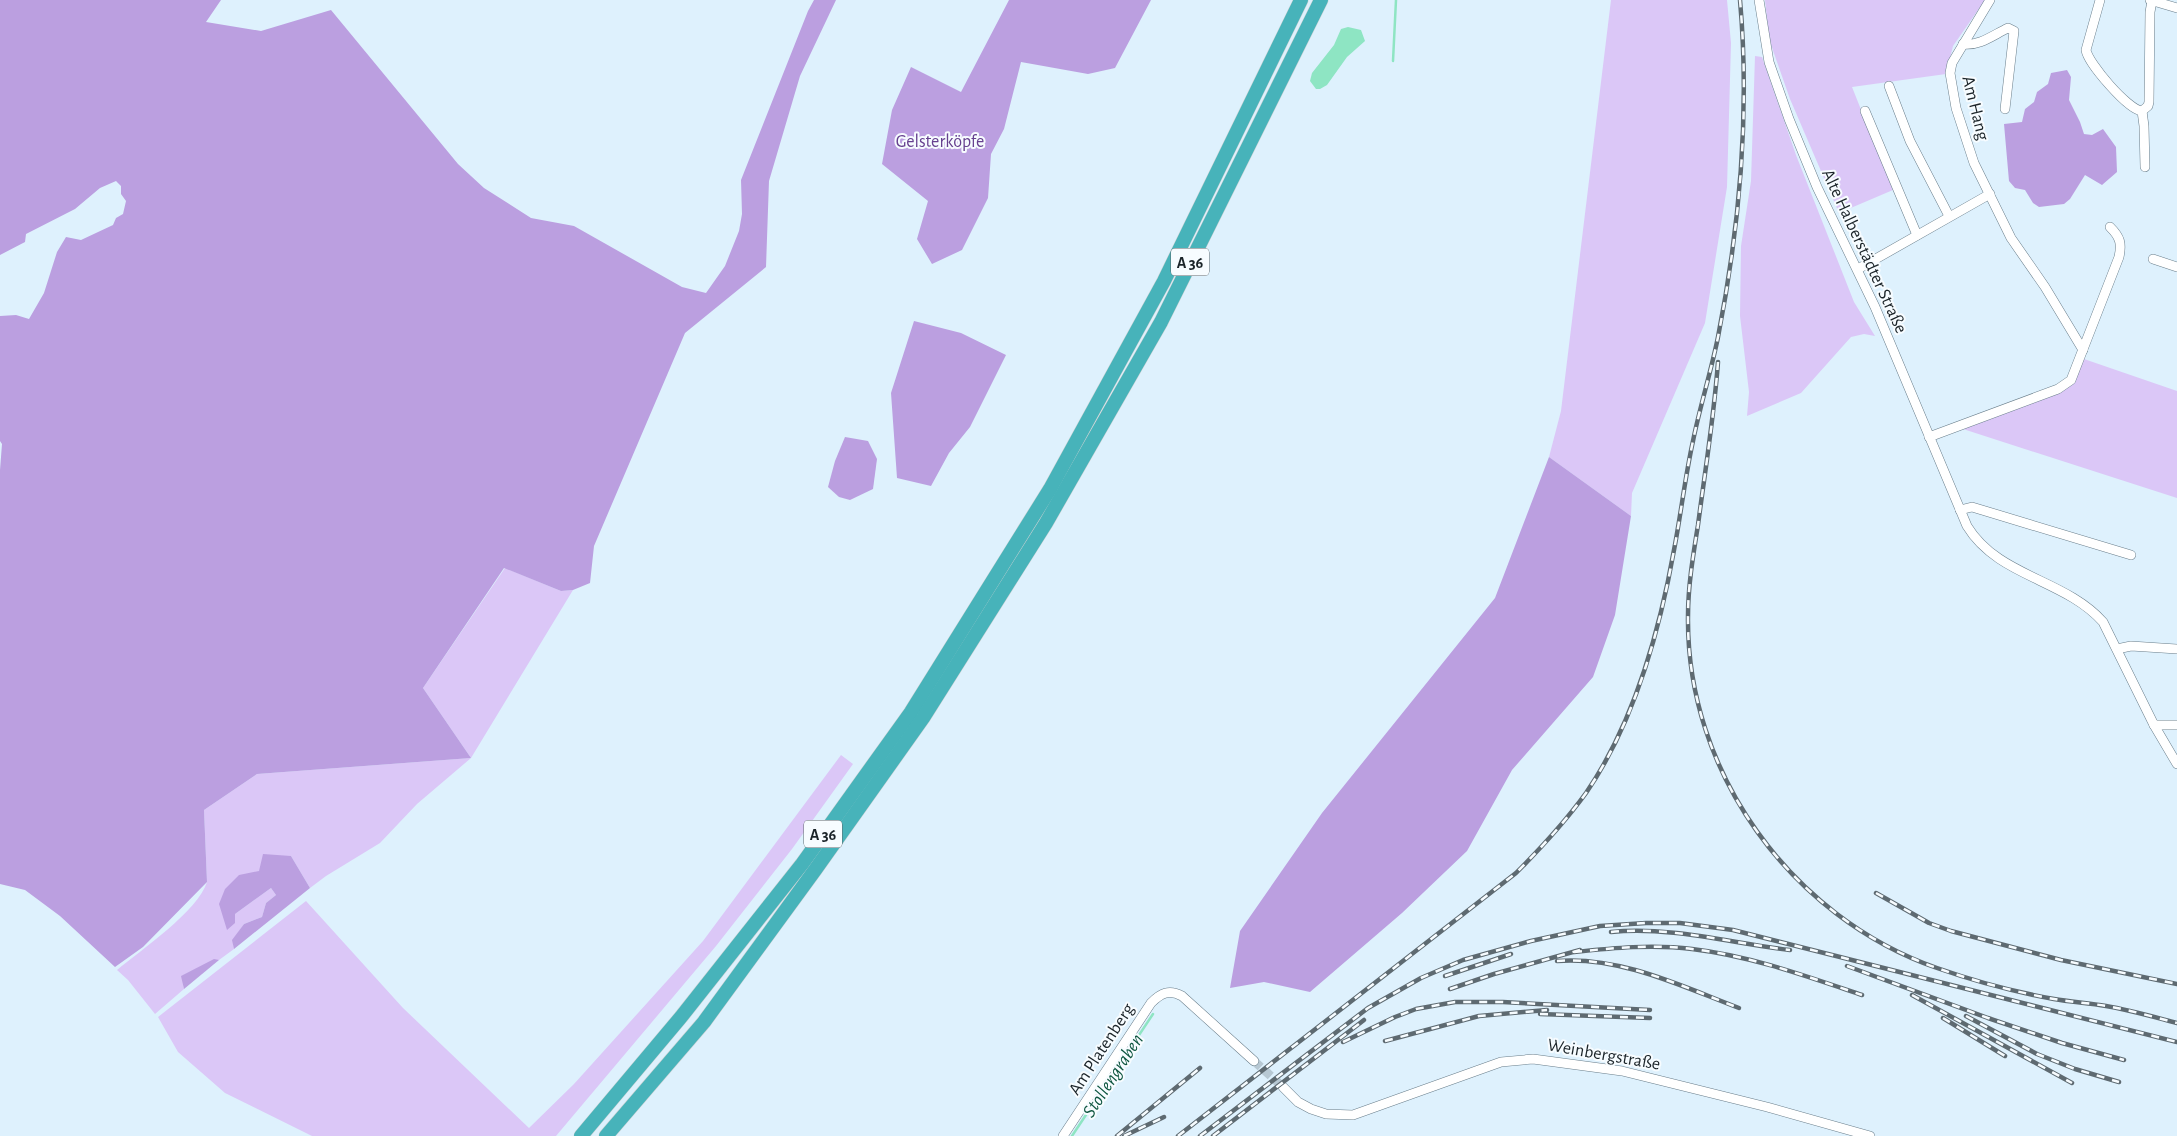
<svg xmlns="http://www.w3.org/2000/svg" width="2177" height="1136" font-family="'Alegreya Sans',sans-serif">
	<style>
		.green { fill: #dbc7f7 }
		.forest { fill: #bb9fe0 }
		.water { fill: #8ee5c3 }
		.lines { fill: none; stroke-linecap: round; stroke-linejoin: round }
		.stream { stroke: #8ee5c3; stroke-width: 2.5 }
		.minor-tunnel { stroke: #b7c8d3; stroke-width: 9; stroke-dasharray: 9 4.5; stroke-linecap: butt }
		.minor-casing { stroke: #697e8b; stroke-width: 10 }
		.highway-casing { stroke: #d1d3d4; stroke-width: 15 }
		.minor { stroke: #fff; stroke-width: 9 }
		.highway { stroke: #47b3ba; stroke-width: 14 }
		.rail-casing { stroke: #5e6a71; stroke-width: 4.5 }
		.rail { stroke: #f7fcff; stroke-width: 2.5; stroke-dasharray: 8; stroke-linecap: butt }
		.labels { text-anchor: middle; stroke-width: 4; stroke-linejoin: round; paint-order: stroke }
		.shield { fill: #f7fcff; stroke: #5d6569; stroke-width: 1 }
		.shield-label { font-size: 16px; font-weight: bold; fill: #1b2429 }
		.street-label { font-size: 18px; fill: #1b2429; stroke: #f7fcff }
		.park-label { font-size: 18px; fill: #66408f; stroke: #f7fcff }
		.water-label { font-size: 19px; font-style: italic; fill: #0d553f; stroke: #f7fcff }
	</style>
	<rect width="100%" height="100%" fill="#def1fd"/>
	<!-- green -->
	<g class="green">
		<path d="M1611,0H1727L1731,43L1727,187L1705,323L1632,493L1631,516L1549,457L1561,411Z"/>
		<path d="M1765,0H1985L1953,46L1946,74L1852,87L1893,190L1839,213L1790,99L1769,39Z"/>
		<path d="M1755,56L1762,57L1796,155L1854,302L1875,336L1864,334L1851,337L1801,393L1747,416L1749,392L1740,316L1741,246L1751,181Z"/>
		<path d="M2084,359L2177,391V498L1963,429L2072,385Z"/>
		<path d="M505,568L561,591L573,590L471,758L417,804L380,843L326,876L310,888L291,856L259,871L235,914L271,888L276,895L266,903L262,917L244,924L233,940L234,949L219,960H214L182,976L184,989L155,1014L128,980L117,970C141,950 198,911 207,882L204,810L257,774L471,758L423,688Z"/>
		<path d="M841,755L853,764L792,849L716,946L556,1136H312L225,1093L178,1052L158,1017L306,901L403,1008L529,1128L574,1084L703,941Z"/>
	</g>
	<!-- forest -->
	<g class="forest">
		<path d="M0,0H221L206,22L261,31L331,10L458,164L484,188L531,218L574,226L682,287L706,293L725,266L739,231L742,214L741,180L808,11L814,0H836L800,76L769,181L766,267L685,333L594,546L590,583L573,590L561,591L504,568L423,688L471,758L257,774L204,810L207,882L143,947L115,967L60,916L25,890L0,884V470L2,444L0,441V316L16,315L29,319L44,293L57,252L66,237L81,240L113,225L116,218L123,214L126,201L121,194V186L116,181L100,188L75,209L26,234L25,242L0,255Z"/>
		<path d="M1009,0H1151L1115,68L1088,74L1021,62L1004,129L991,154L988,198L962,250L932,264L917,239L928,201L882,164L892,110L911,67L961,92Z"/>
		<path d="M2067,70L2071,77L2069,100L2080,122L2084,134L2092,135L2103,129L2116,147L2117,172L2102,185L2085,175L2070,199L2064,204L2039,207L2033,203L2025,190L2015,188L2009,181L2004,124L2022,122L2025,109L2034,102L2037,92L2048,84L2051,73Z"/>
		<path d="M914,321L961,333L1006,355L970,427L949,453L931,486L897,478L891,393Z"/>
		<path d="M845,437L868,441L877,459L873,489L850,500L839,497L828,487L835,461Z"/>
		<path d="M1549,457L1631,516L1615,615L1593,677L1512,770L1467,851L1402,913L1310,992L1264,982L1230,988L1240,931L1322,813L1495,598Z"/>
		<path d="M263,854L291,856L310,888L234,949L232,940L244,924L262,917L266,903L276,895L271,888L235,914V923L227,930L219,904L225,889L239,875L259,871Z"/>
		<path d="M214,959L219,960L184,989L181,976Z"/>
	</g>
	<!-- water -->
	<path class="water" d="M1348,27L1361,30L1365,41L1347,57L1327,85L1320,89H1316L1310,81L1312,73L1334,45L1341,29Z"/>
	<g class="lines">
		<!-- stream -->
		<g class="stream">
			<path d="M1393,61L1396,0"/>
			<path d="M1072,1136L1153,1014"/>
		</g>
		<!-- minor-tunnel -->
		<path class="minor-tunnel" d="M1254,1061L1283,1087"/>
		<!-- minor casing -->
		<g class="minor-casing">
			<g id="minor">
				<path d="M1759,0L1769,62L1789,119L1817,187L1875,307L1967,526C1998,577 2065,579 2103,622L2154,725L2177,764"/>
				<path d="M1990,0L1952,63L1950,73L1956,108L1974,163L2011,238L2045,287L2083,350"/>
				<path d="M2100,0L2086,50C2088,63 2128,110 2142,111"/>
				<path d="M2150,0L2177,8"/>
				<path d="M1963,44C1980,46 1993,35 2008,28L2014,31L2005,109"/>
				<path d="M1889,86L1910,141L1949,216"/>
				<path d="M1865,111L1917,235"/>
				<path d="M2142,111L2148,106L2149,102L2150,12L2152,1"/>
				<path d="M2142,111L2144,126L2145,167"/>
				<path d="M2153,259L2177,267"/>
				<path d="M1858,269L1990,194"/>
				<path d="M1929,437L2058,389L2071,380L2119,257C2122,243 2120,237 2110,227"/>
				<path d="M1960,510L1972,507L2131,555"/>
				<path d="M2117,649L2131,646L2177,649"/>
				<path d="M2154,725H2177"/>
				<path d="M1283,1087L1298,1102L1311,1109L1326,1114L1353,1115L1501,1062L1533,1059L1622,1071L1767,1107L1870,1136"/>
				<path d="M1063,1136L1151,1003C1161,993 1169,989 1182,996L1254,1061"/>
			</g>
		</g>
		<!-- highway casing -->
		<g class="highway-casing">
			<g id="highway">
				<path d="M581,1136L681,1017L802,864L911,712L1050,489L1164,281L1301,0"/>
				<path d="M606,1136L704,1022L815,870L923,718L1046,523L1161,322L1321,0"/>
			</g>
		</g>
		<!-- minor -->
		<use href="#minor" class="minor"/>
		<!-- highway -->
		<use href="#highway" class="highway"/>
		<!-- rail casing -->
		<g class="rail-casing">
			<g id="rail">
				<path d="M1718,362C1714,417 1705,471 1698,525C1693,556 1688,586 1688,616C1686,772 1791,917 1937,968C1974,981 2015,992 2054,999C2071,1002 2089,1003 2106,1006C2130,1010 2154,1017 2177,1023"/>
				<path d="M1876,893L1929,923L1951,931L2061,960L2177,984"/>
				<path d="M1611,932C1670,926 1731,943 1790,950"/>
				<path d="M1574,952C1613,948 1652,944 1692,949C1751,956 1806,976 1862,995"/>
				<path d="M1557,961C1620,956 1681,986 1739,1008"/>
				<path d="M1847,966L1988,1018L2062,1043L2124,1060"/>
				<path d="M1445,976L1511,954"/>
				<path d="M1450,989L1494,974L1580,950"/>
				<path d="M1912,995L2072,1083"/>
				<path d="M1540,1014L1650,1018"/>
				<path d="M1966,1016L2037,1054L2075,1069L2119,1082"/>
				<path d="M1943,1018L2005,1056"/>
				<path d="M1385,1041L1479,1016L1547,1010"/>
				<path d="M1343,1042L1395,1017L1416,1009L1455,1002H1503L1650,1010"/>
				<path d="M1117,1136L1200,1068"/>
				<path d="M1124,1136L1164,1117"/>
				<path d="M1178,1136L1516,873C1541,848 1565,822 1586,793C1634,723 1659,634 1674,550C1681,514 1685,477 1693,441C1700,406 1711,372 1718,337C1740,225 1750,113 1740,0"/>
				<path d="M1200,1136L1368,1008L1421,978L1463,960L1531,941L1600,926L1646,923H1680L1733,930L2177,1042"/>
				<path d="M1213,1136L1364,1020"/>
			</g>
		</g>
		<!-- rail -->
		<use href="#rail" class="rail"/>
	</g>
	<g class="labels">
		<!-- shield labels -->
		<g class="shield">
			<rect x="1171" y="248.5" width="38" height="27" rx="4"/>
			<rect x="804" y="820.5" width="38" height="27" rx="4"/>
		</g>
		<g class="shield-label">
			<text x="1190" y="268">A 36</text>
			<text x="823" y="840">A 36</text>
		</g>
		<!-- street labels -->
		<g class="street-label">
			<text transform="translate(1976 108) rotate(76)" y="6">Am Hang</text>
			<text transform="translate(1865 251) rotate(65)" y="6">Alte Halberstädter Straße</text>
			<text transform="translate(1101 1049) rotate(-57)" y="6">Am Platenberg</text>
			<text transform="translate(1604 1054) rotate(10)" y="6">Weinbergstraße</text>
		</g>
		<!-- park labels -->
		<g class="park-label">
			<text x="940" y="147">Gelsterköpfe</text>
		</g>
		<!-- water labels -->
		<g class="water-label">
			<text transform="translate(1112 1075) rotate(-57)" y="7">Stollengraben</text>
		</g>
	</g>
</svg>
